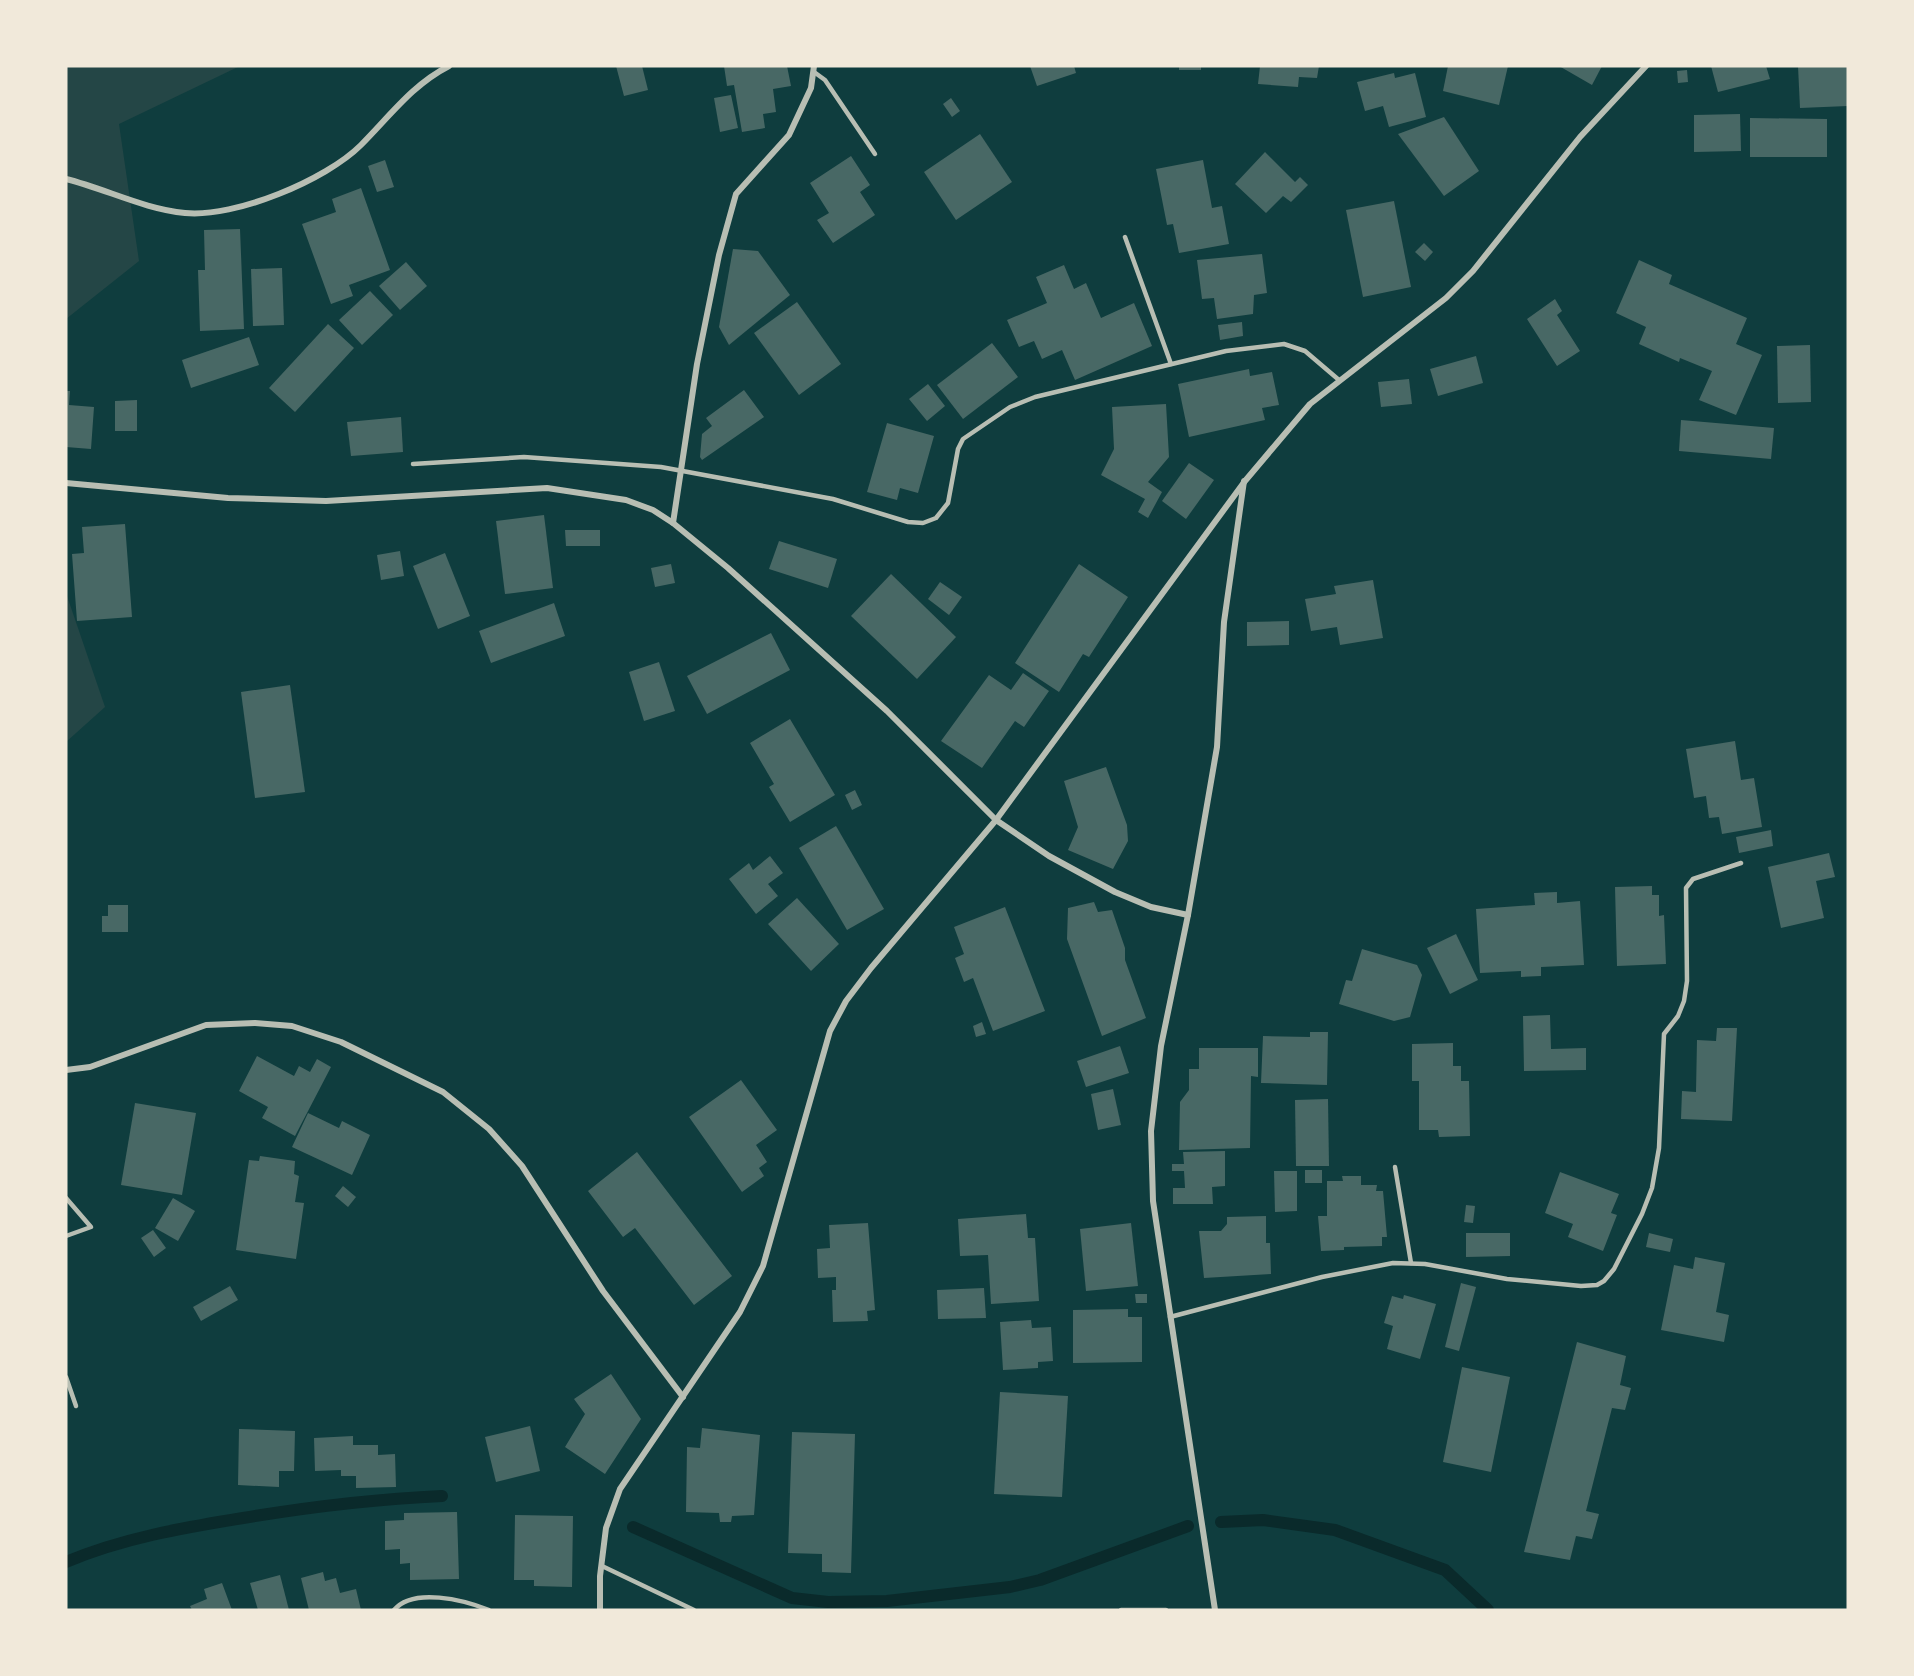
<svg xmlns="http://www.w3.org/2000/svg" width="1914" height="1676" font-family="'Open Sans',sans-serif">
	<style>
		.green { fill: #244646 }
		.lines { fill: none; stroke-linecap: round; stroke-linejoin: round }
		.stream { stroke: #0a2a2b; stroke-width: 12 }
		.building { fill: #486865 }
		.service { stroke: #b8beb3; stroke-width: 4.5 }
		.minor { stroke: #b8beb3; stroke-width: 6 }
	</style>
	<rect width="100%" height="100%" fill="#0f3d3e"/>
	<!-- green -->
	<g class="green">
		<path d="M66,66H240L119,124L139,261L66,319Z"/>
		<path d="M66,593L105,707L66,742Z"/>
	</g>
	<g class="lines">
		<!-- stream -->
		<g class="stream">
			<path d="M1221,1522L1263,1520L1335,1530L1445,1570L1488,1610"/>
			<path d="M633,1527L792,1598L828,1602L887,1601L1010,1587L1040,1580L1188,1526"/>
			<path d="M66,1562C123,1538 182,1528 243,1518C309,1507 375,1499 442,1496"/>
		</g>
	</g>
	<!-- building -->
	<g class="building">
		<path d="M616,66H642L648,90L624,96Z"/>
		<path d="M724,66H787L791,86L773,89L776,112L763,114L765,128L742,132L734,85L727,86Z"/>
		<path d="M1030,66H1074L1076,73L1037,86Z"/>
		<rect x="1179" y="66" width="22" height="4"/>
		<path d="M1260,66H1319L1317,78L1299,77L1298,87L1258,84Z"/>
		<path d="M1448,66H1508L1499,105L1443,91Z"/>
		<path d="M1559,66H1602L1592,85Z"/>
		<path d="M1711,66H1766L1770,79L1718,92Z"/>
		<path d="M1798,66H1848V106L1800,108Z"/>
		<path d="M1687,70L1688,82L1678,83L1677,71Z"/>
		<path d="M1394,73L1395,78L1415,73L1426,117L1389,127L1383,106L1365,111L1357,82Z"/>
		<path d="M731,95L738,128L720,132L714,98Z"/>
		<path d="M951,98L960,111L952,117L943,104Z"/>
		<path d="M1740,114L1741,151L1694,152V115Z"/>
		<path d="M1444,117L1479,171L1444,196L1398,134Z"/>
		<path d="M1750,118L1827,119V157H1750Z"/>
		<path d="M980,134L1012,182L956,220L924,172Z"/>
		<path d="M1265,152L1295,182L1300,177L1308,185L1291,202L1283,196L1266,213L1235,184Z"/>
		<path d="M851,156L870,185L860,192L875,215L833,243L817,220L829,213L810,183Z"/>
		<path d="M385,160L394,187L377,192L368,166Z"/>
		<path d="M1203,160L1212,208L1222,206L1229,244L1179,253L1173,224L1167,225L1156,169Z"/>
		<path d="M361,188L390,270L349,285L353,296L331,304L302,224L336,212L332,199Z"/>
		<path d="M1394,201L1411,287L1363,297L1346,210Z"/>
		<path d="M240,229L244,329L200,331L198,270H205L204,230Z"/>
		<path d="M1424,243L1433,252L1425,261L1415,252Z"/>
		<path d="M733,249L758,251L790,295L729,345L719,327Z"/>
		<path d="M1262,254L1267,293L1254,295L1253,314L1217,319L1214,298L1202,299L1197,260Z"/>
		<path d="M1639,260L1672,275L1669,284L1747,318L1736,344L1762,355L1736,415L1699,400L1712,371L1680,358L1679,362L1639,344L1646,327L1616,313Z"/>
		<path d="M406,262L427,286L400,310L379,286Z"/>
		<path d="M1064,265L1074,289L1086,283L1101,318L1134,303L1152,346L1075,380L1062,350L1042,359L1034,341L1019,347L1007,320L1047,303L1036,277Z"/>
		<path d="M282,268L284,325L253,326L251,269Z"/>
		<path d="M370,291L393,315L362,345L339,320Z"/>
		<path d="M1555,299L1562,311L1557,315L1580,351L1557,366L1527,319Z"/>
		<path d="M797,302L841,364L799,395L754,333Z"/>
		<path d="M1242,322L1243,336L1220,340L1218,325Z"/>
		<path d="M328,324L354,348L295,412L269,388Z"/>
		<path d="M249,337L259,365L191,388L182,360Z"/>
		<path d="M992,343L1018,377L963,419L937,385Z"/>
		<path d="M1810,345L1811,402L1778,403L1777,346Z"/>
		<path d="M1476,356L1483,383L1438,396L1430,369Z"/>
		<path d="M1249,369L1250,376L1272,372L1279,405L1262,408L1265,420L1189,437L1178,384Z"/>
		<path d="M1409,379L1412,404L1381,407L1378,382Z"/>
		<path d="M928,384L945,406L927,421L909,399Z"/>
		<path d="M744,390L764,417L702,460L700,457L702,434L712,426L706,418Z"/>
		<path d="M66,391H70L69,405L94,407L91,449L66,447Z"/>
		<path d="M137,400V431H115V401Z"/>
		<path d="M1166,404L1169,457L1148,482L1162,492L1148,518L1138,512L1145,499L1101,475L1114,449L1112,407Z"/>
		<path d="M401,417L403,452L351,456L347,422Z"/>
		<path d="M1681,420L1774,428L1771,459L1679,451Z"/>
		<path d="M887,423L934,436L918,493L900,488L897,500L867,492Z"/>
		<path d="M1189,463L1214,480L1186,519L1162,501Z"/>
		<path d="M544,515L553,588L505,594L496,521Z"/>
		<path d="M125,524L132,617L77,621L72,554L84,553L82,527Z"/>
		<path d="M565,530H600V546H566Z"/>
		<path d="M779,541L837,559L828,588L769,569Z"/>
		<path d="M400,551L404,576L381,580L377,555Z"/>
		<path d="M445,553L470,616L438,629L413,566Z"/>
		<path d="M671,564L675,583L655,587L651,568Z"/>
		<path d="M1079,564L1128,597L1089,657L1083,654L1059,692L1015,663Z"/>
		<path d="M891,574L956,637L917,679L851,616Z"/>
		<path d="M1373,580L1383,638L1340,645L1337,627L1311,631L1305,599L1336,594L1334,586Z"/>
		<path d="M940,582L962,597L949,615L928,599Z"/>
		<path d="M554,603L565,636L491,663L479,631Z"/>
		<path d="M1289,621V645L1247,646V622Z"/>
		<path d="M771,633L790,670L707,714L687,676Z"/>
		<path d="M659,662L675,711L644,721L629,672Z"/>
		<path d="M1023,673L1049,691L1024,727L1015,721L982,768L941,741L989,675L1011,690Z"/>
		<path d="M290,685L305,792L255,798L241,692Z"/>
		<path d="M790,719L835,795L790,822L769,787L774,784L750,743Z"/>
		<path d="M1735,741L1741,780L1754,778L1762,827L1722,834L1719,817L1709,818L1706,796L1694,798L1686,749Z"/>
		<path d="M1106,767L1127,825L1128,841L1113,869L1068,850L1078,827L1064,781Z"/>
		<path d="M855,790L862,805L852,810L845,795Z"/>
		<path d="M836,826L884,909L847,930L799,848Z"/>
		<path d="M1771,830L1773,846L1739,853L1736,837Z"/>
		<path d="M1829,853L1835,877L1816,881L1824,918L1781,928L1768,867Z"/>
		<path d="M770,856L783,873L768,884L778,896L756,914L729,879L749,863L753,870Z"/>
		<path d="M1652,886V895H1659V916L1664,915L1666,964L1617,966L1615,887Z"/>
		<path d="M1557,892V903L1580,901L1584,965L1541,967V976L1521,977V971L1480,973L1476,909L1535,905L1534,893Z"/>
		<path d="M797,898L839,944L811,971L768,924Z"/>
		<path d="M1094,902L1098,912L1112,910L1125,948V960L1146,1018L1102,1036L1067,939L1068,908Z"/>
		<path d="M108,905H128V932H102V916H108Z"/>
		<path d="M1005,907L1045,1011L993,1031L973,978L964,982L955,958L964,954L954,927Z"/>
		<path d="M1456,934L1478,980L1450,994L1427,948Z"/>
		<path d="M1362,949L1417,965L1422,975L1410,1017L1394,1021L1339,1004L1346,980L1352,981Z"/>
		<path d="M1550,1015L1551,1049L1586,1048V1070L1524,1071L1523,1016Z"/>
		<path d="M982,1022L986,1034L976,1037L973,1026Z"/>
		<path d="M1717,1028H1737L1732,1121L1681,1119L1682,1091L1696,1092L1697,1040L1716,1041Z"/>
		<path d="M1310,1032H1328L1327,1085L1261,1083L1263,1036L1310,1037Z"/>
		<path d="M1453,1043V1066H1461V1081H1469L1470,1136L1439,1137L1438,1130H1419V1081H1412V1044Z"/>
		<path d="M1120,1046L1129,1073L1086,1087L1077,1061Z"/>
		<path d="M1199,1048H1258V1077L1251,1076L1250,1148L1179,1150L1180,1102L1189,1090V1069H1199Z"/>
		<path d="M257,1056L294,1076L299,1066L310,1072L317,1059L331,1067L295,1136L262,1118L268,1107L239,1091Z"/>
		<path d="M741,1080L777,1130L756,1145L767,1162L759,1168L764,1176L742,1192L689,1117Z"/>
		<path d="M1113,1089L1121,1125L1098,1130L1091,1094Z"/>
		<path d="M1328,1099L1329,1166H1296L1295,1100Z"/>
		<path d="M135,1103L196,1113L182,1195L121,1185Z"/>
		<path d="M308,1113L339,1128L342,1121L370,1135L352,1175L292,1147Z"/>
		<path d="M1225,1151V1186L1212,1187L1213,1204H1173V1188H1185L1184,1171H1172V1164H1184L1183,1152Z"/>
		<path d="M637,1152L732,1276L694,1305L635,1228L623,1237L588,1191Z"/>
		<path d="M260,1156L295,1161L294,1174L299,1176L295,1202L304,1203L296,1259L236,1250L249,1160L259,1161Z"/>
		<rect x="1305" y="1170" width="17" height="13"/>
		<path d="M1274,1171H1297V1211L1275,1212Z"/>
		<path d="M1560,1172L1619,1194L1611,1213L1617,1215L1603,1251L1568,1237L1573,1224L1545,1213Z"/>
		<path d="M1342,1176H1361V1185H1377L1376,1191H1383L1387,1237H1382V1246L1344,1247V1250L1321,1251L1318,1216H1327V1181H1343Z"/>
		<path d="M343,1186L356,1197L348,1207L335,1196Z"/>
		<path d="M173,1198L195,1211L178,1241L155,1228Z"/>
		<path d="M1466,1205L1475,1206L1473,1223L1464,1222Z"/>
		<path d="M1026,1214L1028,1238H1035L1039,1301L991,1304L988,1255L960,1256L958,1219Z"/>
		<path d="M1266,1216V1243H1270L1271,1274L1204,1278L1199,1231H1221L1227,1224V1217Z"/>
		<path d="M868,1223L875,1310L867,1311L868,1321L833,1322L832,1290H836V1277L818,1278L817,1249L830,1248L829,1225Z"/>
		<path d="M1131,1223L1138,1286L1086,1291L1080,1229Z"/>
		<path d="M153,1230L166,1248L154,1257L141,1238Z"/>
		<path d="M1466,1233H1510V1256L1466,1257Z"/>
		<path d="M1649,1233L1673,1239L1670,1252L1646,1247Z"/>
		<path d="M1695,1257L1725,1263L1716,1312L1729,1315L1724,1342L1661,1330L1674,1265L1693,1269Z"/>
		<path d="M1461,1283L1476,1287L1459,1351L1445,1347Z"/>
		<path d="M230,1286L238,1300L201,1321L193,1307Z"/>
		<path d="M984,1288L986,1318L938,1319L937,1290Z"/>
		<path d="M1135,1294H1147V1303H1136Z"/>
		<path d="M1404,1295L1436,1304L1420,1359L1387,1349L1393,1326L1384,1323L1392,1296L1403,1299Z"/>
		<path d="M1128,1309V1317H1142V1362L1073,1363V1310Z"/>
		<path d="M1031,1320L1032,1328L1051,1327L1053,1361L1038,1362V1368L1003,1370L1000,1322Z"/>
		<path d="M1577,1342L1626,1356L1620,1385L1631,1388L1625,1410L1612,1408L1586,1511L1599,1514L1592,1539L1576,1536L1570,1560L1524,1552Z"/>
		<path d="M1462,1367L1510,1377L1491,1472L1443,1462Z"/>
		<path d="M611,1374L641,1419L605,1474L565,1447L585,1414L574,1399Z"/>
		<path d="M1000,1392L1068,1396L1062,1497L994,1494Z"/>
		<path d="M530,1426L540,1471L496,1482L485,1437Z"/>
		<path d="M702,1428L760,1435L754,1515L732,1516L731,1522H720L719,1513L686,1512L687,1447L700,1448Z"/>
		<path d="M239,1429L295,1431L294,1471H279V1487L238,1485Z"/>
		<path d="M792,1432L855,1434L851,1573L822,1572V1554L788,1553Z"/>
		<path d="M353,1436V1445H378V1455L395,1454L396,1487L356,1488V1476H341V1470L315,1471L314,1438Z"/>
		<path d="M457,1512L459,1579L410,1580V1563L400,1564V1549L385,1550V1521L404,1520V1513Z"/>
		<path d="M515,1515L573,1516L572,1587L534,1586V1580H514Z"/>
		<path d="M323,1572L325,1581L336,1578L340,1593L356,1589L361,1610H309L301,1578Z"/>
		<path d="M280,1575L289,1610H258L250,1583Z"/>
		<path d="M222,1583L232,1610H192L190,1606L207,1599L204,1589Z"/>
	</g>
	<g class="lines">
		<!-- service -->
		<g class="service">
			<path d="M814,72L825,80L875,154"/>
			<path d="M1125,237L1171,364"/>
			<path d="M413,464L524,457L661,467L833,499L908,522L923,523L936,518L948,503L958,449L963,439L1010,407L1035,397L1226,351L1284,344L1305,351L1339,380"/>
			<path d="M1395,1167L1411,1263"/>
			<path d="M66,1198L91,1227L66,1236"/>
			<path d="M1170,1317L1322,1277L1393,1263L1425,1264L1507,1279L1581,1286L1597,1285L1604,1281L1614,1269L1642,1214L1652,1188L1659,1148L1664,1034L1678,1016L1684,1001L1687,981L1686,888L1693,879L1741,863"/>
			<path d="M66,1377L76,1406"/>
			<path d="M602,1566L694,1610"/>
			<path d="M394,1610C413,1587 464,1600 489,1610"/>
			<path d="M1121,1610H1166"/>
		</g>
		<!-- minor -->
		<g class="minor">
			<path d="M66,179C106,189 144,209 185,213C235,218 326,180 361,145C390,116 412,85 449,66"/>
			<path d="M66,483L228,498L326,501L547,488L626,500L653,510L673,523L728,568L887,711L996,820L1049,856L1115,892L1151,907L1188,915"/>
			<path d="M673,523L697,364L719,255L736,194L789,135L811,88L814,66"/>
			<path d="M66,1070L90,1067L206,1025L255,1023L292,1026L341,1042L443,1092L489,1129L522,1166L603,1291L683,1397"/>
			<path d="M600,1610V1576L606,1528L620,1489L740,1312L763,1266L830,1031L846,1001L871,968L996,820L1245,481L1310,404L1446,298L1473,271L1580,137L1646,66"/>
			<path d="M1215,1610L1153,1201L1151,1131L1161,1046L1188,915L1217,747L1224,622L1244,481"/>
		</g>
	</g>
	<!-- border -->
	<rect width="1914" height="1676" fill="none" stroke="#f1e9da" stroke-width="135"/>
</svg>
